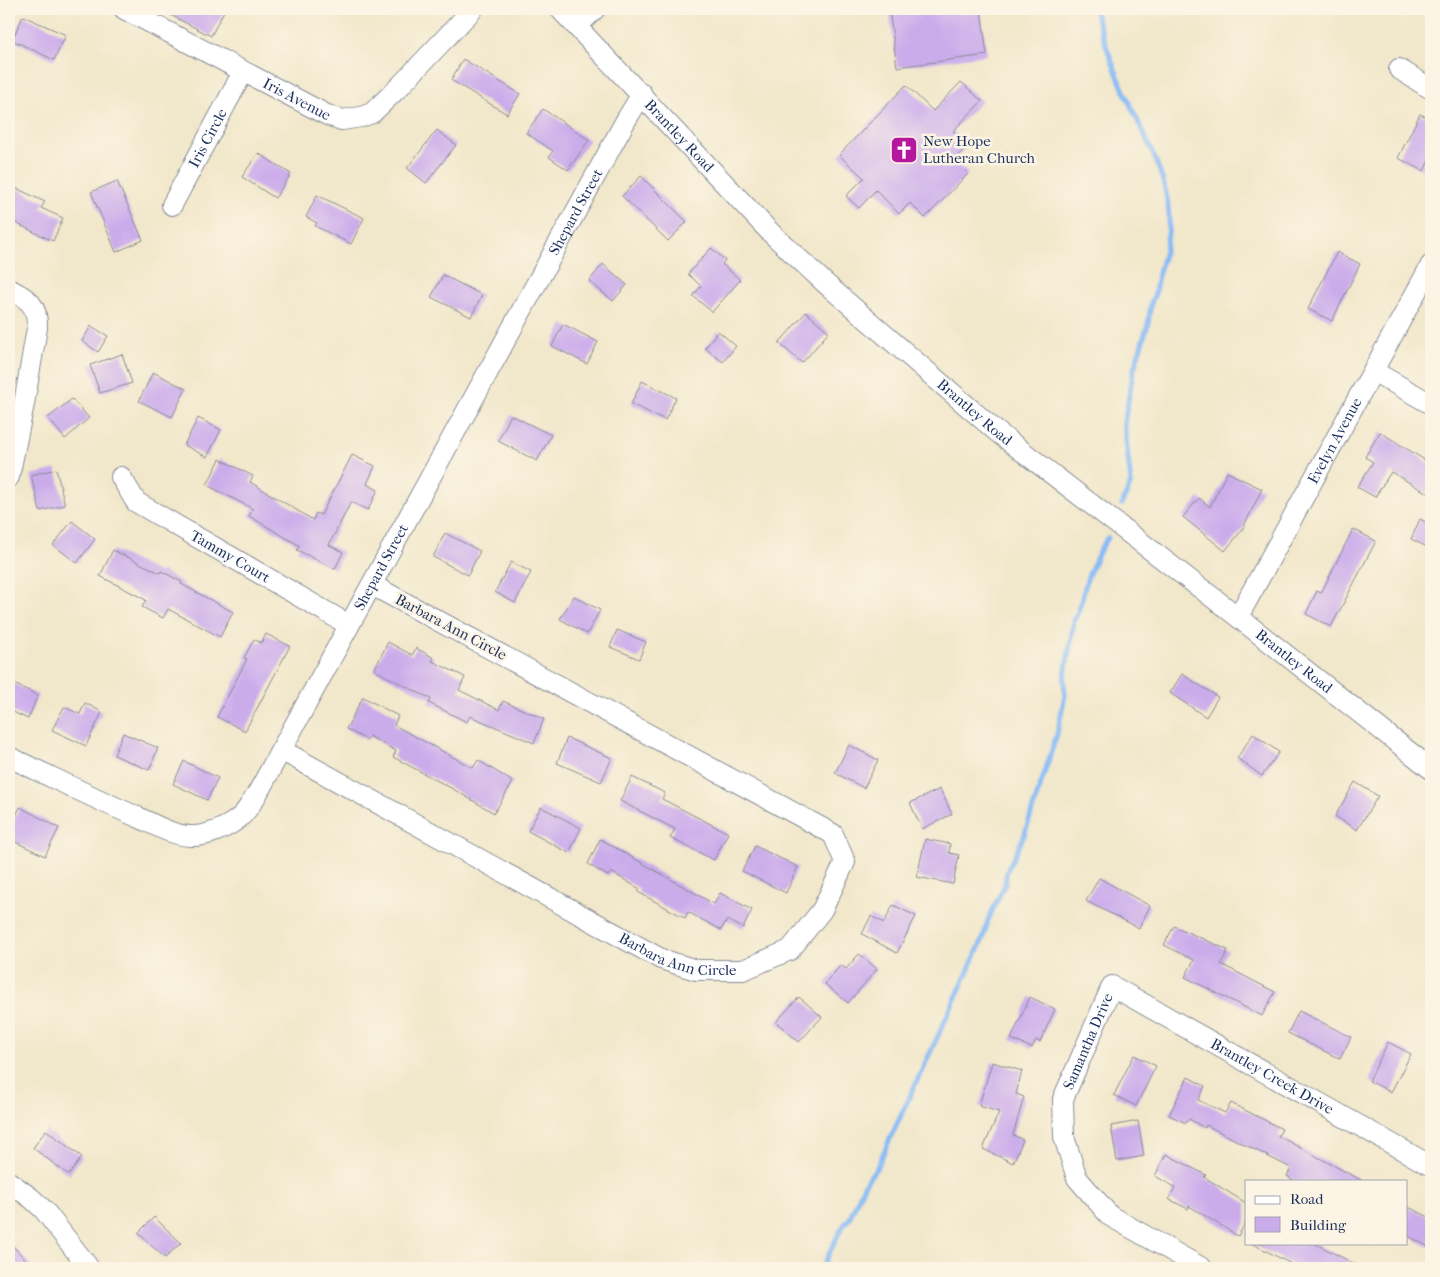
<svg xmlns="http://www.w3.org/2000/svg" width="1440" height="1277" font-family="'IM FELL French Canon',serif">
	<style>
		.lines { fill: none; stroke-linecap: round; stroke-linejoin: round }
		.stream { stroke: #88bbf6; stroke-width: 5 }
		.building { fill: #cbaceb }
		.minor-casing { stroke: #868b94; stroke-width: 22 }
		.minor { stroke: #fff; stroke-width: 20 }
		.labels { text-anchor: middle; stroke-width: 5; stroke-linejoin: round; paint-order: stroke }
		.street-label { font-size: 15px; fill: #1b2f5e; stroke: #fcf5e5 }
		.poi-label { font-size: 15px; fill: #1b2f5e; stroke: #fcf5e5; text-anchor: start }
	</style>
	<rect width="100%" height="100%" fill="#fcf5e5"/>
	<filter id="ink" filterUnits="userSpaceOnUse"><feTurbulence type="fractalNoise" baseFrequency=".02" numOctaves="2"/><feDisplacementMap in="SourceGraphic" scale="10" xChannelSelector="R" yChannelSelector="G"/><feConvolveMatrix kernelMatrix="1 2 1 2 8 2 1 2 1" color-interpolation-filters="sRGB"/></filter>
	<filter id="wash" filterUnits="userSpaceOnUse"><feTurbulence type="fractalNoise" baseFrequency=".0096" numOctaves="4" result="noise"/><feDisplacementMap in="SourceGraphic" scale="20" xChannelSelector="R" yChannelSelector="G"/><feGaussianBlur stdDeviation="1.12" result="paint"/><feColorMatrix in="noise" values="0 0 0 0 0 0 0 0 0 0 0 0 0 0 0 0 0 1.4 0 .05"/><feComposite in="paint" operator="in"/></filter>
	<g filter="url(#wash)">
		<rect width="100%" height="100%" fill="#f1e7ca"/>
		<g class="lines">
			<!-- stream -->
			<g class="stream">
				<path d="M1094,9C1104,42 1119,81 1134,113C1149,144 1168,181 1169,217C1170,239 1161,263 1156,285V291L1151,303L1148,324L1134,369L1124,423L1131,483L1122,504"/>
				<path d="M822,1268L841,1229L849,1219L865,1183L877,1167L983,939L988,920L1005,884L1007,871L1024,836L1057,734L1065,695L1064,681L1074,621L1079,609L1088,576L1101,548L1108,538"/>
			</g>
		</g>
		<g id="blocks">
			<!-- building -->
			<g class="building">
				<path d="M159,9H225L211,36Z"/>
				<path d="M889,9H981L987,55L897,67Z"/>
				<path d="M23,16L66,35L54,60L12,40Z"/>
				<path d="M463,59L520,94L507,114L451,80Z"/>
				<path d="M961,82L982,101L953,131L968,145L954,160L968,174L925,218L910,203L899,214L876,190L859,208L846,196L864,178L839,155L906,85L933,111Z"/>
				<path d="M543,109L589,140L568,170L549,157L553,151L526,133Z"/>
				<path d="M1420,114L1431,119V156L1424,171L1398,158Z"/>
				<path d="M437,130L456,145L426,183L407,168Z"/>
				<path d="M258,153L291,174L275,198L242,177Z"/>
				<path d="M641,176L687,222L668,241L622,196Z"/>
				<path d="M117,181L143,240L116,252L91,192Z"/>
				<path d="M16,188L45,202L41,208L63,218L53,241L9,220V203Z"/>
				<path d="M317,195L364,218L351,244L315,226L317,223L306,217Z"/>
				<path d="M711,248L725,260L722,264L740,280L712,312L693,296L701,286L688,274Z"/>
				<path d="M1337,252L1360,264L1332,321L1308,309Z"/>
				<path d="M603,264L627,285L613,301L589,281Z"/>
				<path d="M443,275L482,295L471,317L431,297Z"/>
				<path d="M806,312L829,332L802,363L779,343Z"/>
				<path d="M563,324L598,342L587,364L552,346Z"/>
				<path d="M91,326L108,336L98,352L82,341Z"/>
				<path d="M718,331L736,346L723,362L705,348Z"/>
				<path d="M122,354L132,383L100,393L90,365Z"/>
				<path d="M153,372L186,389L172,417L139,401Z"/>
				<path d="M642,381L676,398L665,420L631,404Z"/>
				<path d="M72,399L89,418L65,439L48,418Z"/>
				<path d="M511,415L551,435L537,461L498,441Z"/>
				<path d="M198,418L221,430L207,457L184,445Z"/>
				<path d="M1380,432L1431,464V495L1391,472L1375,497L1357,487L1373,462L1365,457Z"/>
				<path d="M352,455L375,466L367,484L378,490L368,510L351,502L329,545L343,552L335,569L297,550L300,546L249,516L253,509L207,485L220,459L253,476L250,482L313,520L316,513L321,515Z"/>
				<path d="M56,469L65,505L40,511L31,475Z"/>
				<path d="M1227,472L1262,489L1242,530L1225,551L1183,517L1199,498L1210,507Z"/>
				<path d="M1420,519L1431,525V549L1411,539Z"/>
				<path d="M72,521L95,539L77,563L53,545Z"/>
				<path d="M1353,529L1376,541L1331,627L1306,614L1317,591L1321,593Z"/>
				<path d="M445,533L480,551L468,575L433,557Z"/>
				<path d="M113,550L160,573L161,571L182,582L181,584L233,612L220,637L168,609L163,618L142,607L146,600L100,576Z"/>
				<path d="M511,562L531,572L515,603L495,592Z"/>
				<path d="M574,596L600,610L587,634L560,619Z"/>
				<path d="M617,630L646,642L639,659L610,647Z"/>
				<path d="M266,634L290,646L245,731L217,717L247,659L244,658L254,639L261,643Z"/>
				<path d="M388,642L412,655L416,648L434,658L432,661L465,677L459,690L499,710L503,701L544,719L534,743L470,716L467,722L429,703L431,699L374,670Z"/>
				<path d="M1182,674L1218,697L1206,717L1170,693Z"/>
				<path d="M9,682L38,695L28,719L9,710Z"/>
				<path d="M363,697L398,716L394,725L473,768L478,760L513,782L494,813L453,789L393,757L396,751L369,736L367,740L346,729Z"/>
				<path d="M85,703L102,712L86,746L52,730L64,707L80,714Z"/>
				<path d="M123,733L158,748L149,770L114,755Z"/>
				<path d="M1253,734L1279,752L1262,776L1237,758Z"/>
				<path d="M567,738L612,758L601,782L557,763Z"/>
				<path d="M849,745L878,760L864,788L835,773Z"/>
				<path d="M184,761L218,778L207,800L173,784Z"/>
				<path d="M632,777L665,793L662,799L728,833L714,860L670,838L675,829L620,801Z"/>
				<path d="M1355,782L1378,796L1357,830L1335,816Z"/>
				<path d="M940,789L952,814L922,829L910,803Z"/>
				<path d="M20,807L59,828L45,856L9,839V831Z"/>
				<path d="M541,807L581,828L569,853L528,831Z"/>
				<path d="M600,839L714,904L720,893L752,910L743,928L727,920L721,930L688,912L685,918L638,892L640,889L611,872L608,876L588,864Z"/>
				<path d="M925,839L950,844L949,853L959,855L953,884L917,877Z"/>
				<path d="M755,846L798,867L786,893L742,871Z"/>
				<path d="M1099,878L1150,906L1139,928L1086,901Z"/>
				<path d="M893,905L916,916L897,953L862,934L871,916L884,923Z"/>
				<path d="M1174,926L1228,950L1221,964L1275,992L1262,1016L1185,977L1194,960L1164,945Z"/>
				<path d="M859,954L877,969L848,1003L825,984L841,965L846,969Z"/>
				<path d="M799,997L822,1017L799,1042L776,1022Z"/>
				<path d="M1030,997L1055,1009L1040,1042L1036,1040L1032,1048L1011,1039Z"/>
				<path d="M1299,1011L1351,1037L1340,1059L1288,1033Z"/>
				<path d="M1388,1042L1411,1054L1391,1092L1369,1081Z"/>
				<path d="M1134,1055L1156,1066L1136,1106L1114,1095Z"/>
				<path d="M992,1062L1022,1071L1016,1094L1024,1097L1013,1135L1023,1140L1013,1163L983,1149L999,1112L979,1106Z"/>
				<path d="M1188,1077L1205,1086L1198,1100L1225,1113L1231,1103L1282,1129L1278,1136L1363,1181H1295L1287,1176L1291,1168L1206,1125L1205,1128L1189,1119L1186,1123L1169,1115Z"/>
				<path d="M1138,1121L1144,1156L1117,1161L1111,1126Z"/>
				<path d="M46,1130L82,1157L69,1175L33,1148Z"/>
				<path d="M1166,1154L1206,1175L1204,1177L1246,1203V1222L1238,1236L1189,1206L1188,1209L1169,1199L1175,1187L1155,1176Z"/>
				<path d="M1406,1206L1431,1218V1248L1406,1235Z"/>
				<path d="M154,1217L181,1243L165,1258L138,1233Z"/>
				<path d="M9,1242L34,1268H9Z"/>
				<path d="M1251,1243H1314L1363,1268H1299Z"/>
			</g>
		</g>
	</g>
	<g filter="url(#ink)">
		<use href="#blocks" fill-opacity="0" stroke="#868b94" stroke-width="1"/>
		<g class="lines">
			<!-- minor casing -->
			<g class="minor-casing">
				<g id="minor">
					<path id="s1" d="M124,9L327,115L342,120L361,117L372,113L401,85L473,9"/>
					<path id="s2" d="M560,9L770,232L826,284L996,431L1238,617L1431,769"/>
					<path d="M577,26L595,9"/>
					<path d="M1399,69L1431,89"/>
					<path id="s3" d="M172,205L243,72"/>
					<path d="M9,289C28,299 38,304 37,328L24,404L9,477"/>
					<path d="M1373,371L1431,404"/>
					<path id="s4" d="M121,477L136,502L349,625"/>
					<path id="s5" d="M1238,617L1431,265"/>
					<path id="s6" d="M281,750L661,959L696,970H743L790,950L822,910L845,862L833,834L372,585"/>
					<path id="s7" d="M9,757C52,777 95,799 140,818C155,825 172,835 190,836C206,837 227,828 239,818C253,807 271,767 281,750L626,120L642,94"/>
					<path d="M9,1182L31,1198L44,1210L89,1268"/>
					<path id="s8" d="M1202,1268L1110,1216L1077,1178L1064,1137L1063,1099L1112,986L1431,1166"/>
				</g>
			</g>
			<!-- minor -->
			<use href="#minor" class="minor"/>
		</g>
	</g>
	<!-- icons -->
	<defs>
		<g id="church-square" transform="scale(1.4375)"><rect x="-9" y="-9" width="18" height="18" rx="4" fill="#b5179e" stroke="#fcf5e5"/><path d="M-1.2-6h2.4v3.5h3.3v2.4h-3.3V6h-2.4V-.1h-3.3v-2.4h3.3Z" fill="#fff"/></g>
	</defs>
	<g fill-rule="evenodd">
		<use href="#church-square" x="904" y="150"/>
	</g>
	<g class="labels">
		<!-- street labels -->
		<g class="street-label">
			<text dy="5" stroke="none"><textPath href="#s1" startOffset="195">Iris Avenue</textPath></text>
			<text dy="5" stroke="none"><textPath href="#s2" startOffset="174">Brantley Road</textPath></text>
			<text dy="5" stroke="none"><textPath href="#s3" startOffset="76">Iris Circle</textPath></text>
			<text dy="5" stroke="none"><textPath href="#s7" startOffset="945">Shepard Street</textPath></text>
			<text dy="5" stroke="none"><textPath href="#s2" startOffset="579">Brantley Road</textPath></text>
			<text dy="5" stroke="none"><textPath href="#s5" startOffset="201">Evelyn Avenue</textPath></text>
			<text dy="5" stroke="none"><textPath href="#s4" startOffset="138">Tammy Court</textPath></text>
			<text dy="5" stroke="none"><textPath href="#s7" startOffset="540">Shepard Street</textPath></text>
			<text transform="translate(451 627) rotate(28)" y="5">Barbara Ann Circle</text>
			<text dy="5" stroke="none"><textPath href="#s2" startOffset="984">Brantley Road</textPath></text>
			<text dy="5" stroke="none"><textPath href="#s6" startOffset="449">Barbara Ann Circle</textPath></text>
			<text dy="5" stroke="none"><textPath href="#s8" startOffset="300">Samantha Drive</textPath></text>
			<text dy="5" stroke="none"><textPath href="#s8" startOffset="544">Brantley Creek Drive</textPath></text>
		</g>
		<!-- poi labels -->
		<g class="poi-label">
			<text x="923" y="146">New Hope<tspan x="923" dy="17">Lutheran Church</tspan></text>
		</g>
	</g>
	<!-- margin -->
	<rect width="1440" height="1277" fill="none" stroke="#fcf5e5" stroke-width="30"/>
	<!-- legend -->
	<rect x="1245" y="1180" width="162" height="65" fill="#fcf5e5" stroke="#a2a6af"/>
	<rect x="1255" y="1196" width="25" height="8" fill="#ffffff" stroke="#a2a6af"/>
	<text x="1290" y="1204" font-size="15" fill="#1b2f5e">Road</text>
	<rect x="1255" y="1217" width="25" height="15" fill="#cbaceb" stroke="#a2a6af"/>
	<text x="1290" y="1230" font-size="15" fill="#1b2f5e">Building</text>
</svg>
